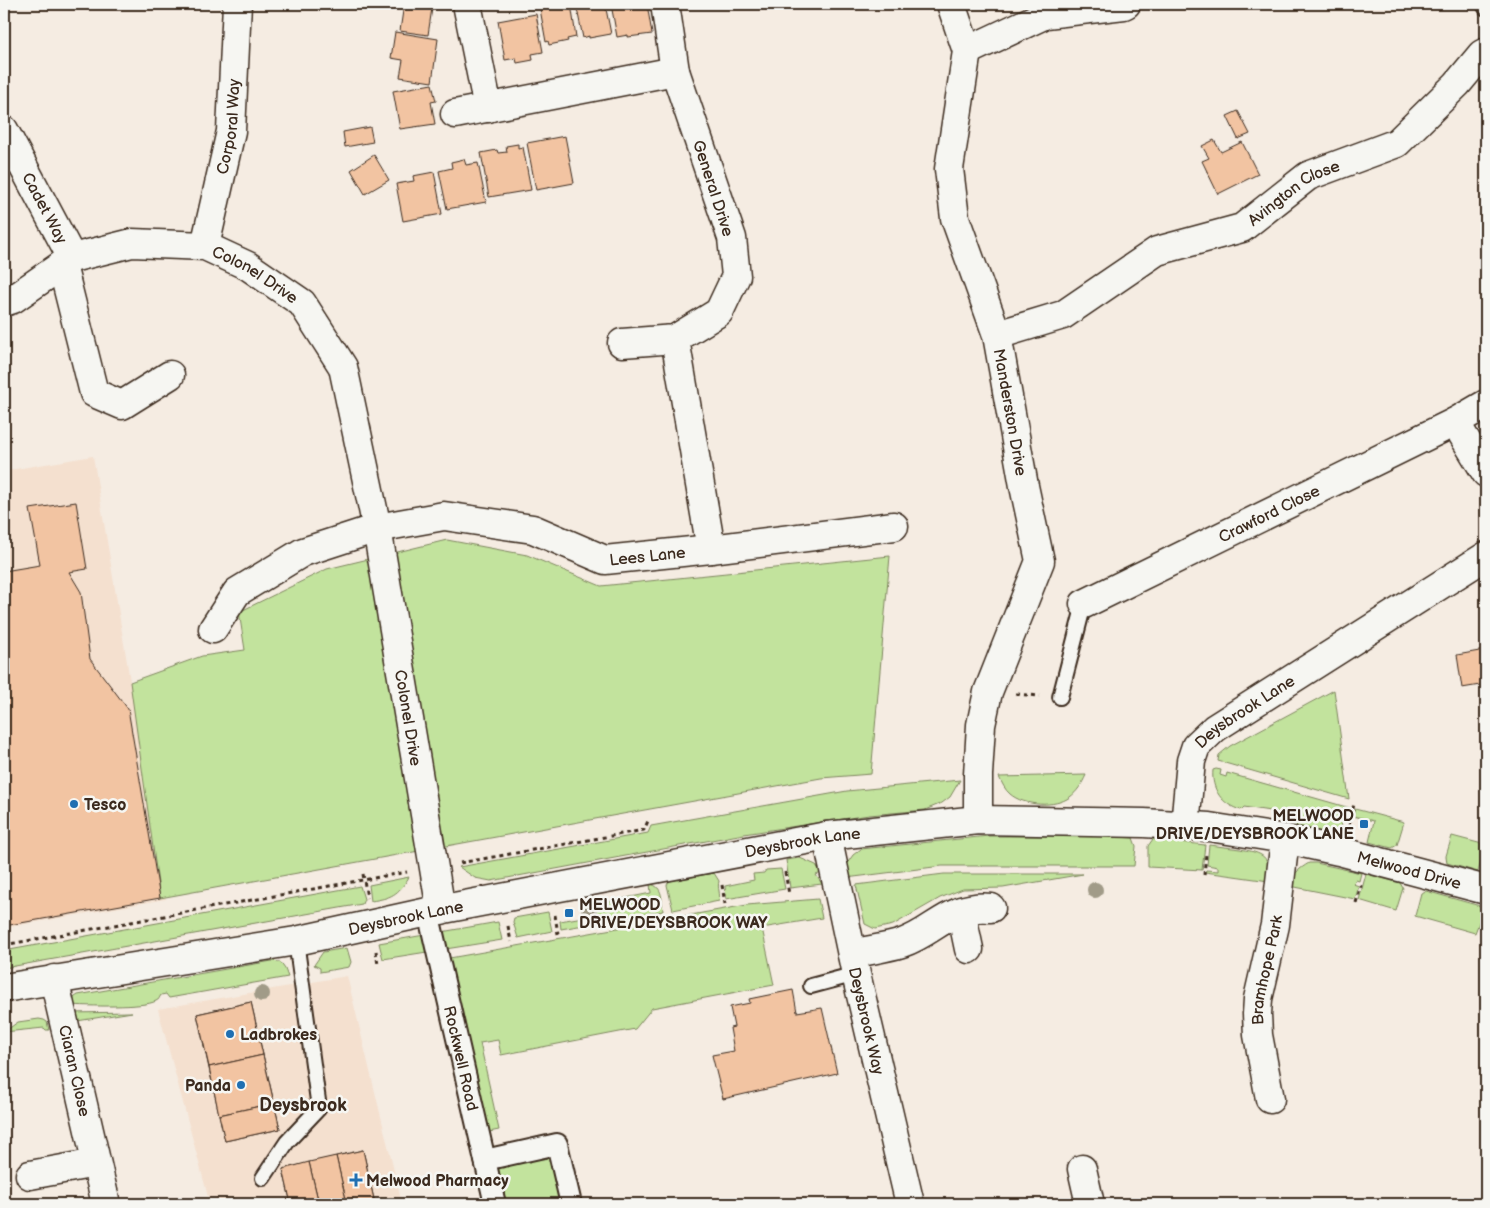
<svg xmlns="http://www.w3.org/2000/svg" width="1490" height="1208" font-family="'Balsamiq Sans',sans-serif">
	<style>
		.built { fill: #f4e0cf }
		.green { fill: #c2e39d; stroke: #7e865e }
		.building { fill: #f2c4a2; stroke: #3b2a1e }
		.lines { fill: none; stroke-linecap: round; stroke-linejoin: round }
		.service-casing { stroke: #3b2a1e; stroke-width: 18 }
		.pedestrian-casing { stroke: #3b2a1e; stroke-width: 24 }
		.minor-casing { stroke: #3b2a1e; stroke-width: 31 }
		.path { stroke: #3b2a1e; stroke-width: 3; stroke-dasharray: 4 4; stroke-linecap: butt }
		.service { stroke: #f6f6f2; stroke-width: 14 }
		.pedestrian { stroke: #f6f6f2; stroke-width: 20 }
		.minor { stroke: #f6f6f2; stroke-width: 28 }
		.tree { fill: #a19b88 }
		.poi-dot { fill: #1f6fb2; stroke: #f6f6f2; stroke-width: 2 }
		.labels { text-anchor: middle; stroke-width: 5; stroke-linejoin: round; paint-order: stroke }
		.street-label { font-size: 16px; fill: #3b2a1e; stroke: #f6f6f2 }
		.poi-label { font-size: 16px; font-weight: bold; fill: #3b2a1e; stroke: #f6f6f2; text-anchor: start }
		.neighbourhood-label { font-size: 18px; font-weight: bold; fill: #3b2a1e; stroke: #f6f6f2 }
	</style>
	<rect width="100%" height="100%" fill="#f5ece2"/>
	<filter id="ink" filterUnits="userSpaceOnUse"><feTurbulence type="fractalNoise" baseFrequency=".02" numOctaves="2"/><feDisplacementMap in="SourceGraphic" scale="10" xChannelSelector="R" yChannelSelector="G"/><feConvolveMatrix kernelMatrix="1 2 1 2 8 2 1 2 1" color-interpolation-filters="sRGB"/></filter>
	<g filter="url(#ink)">
		<!-- built -->
		<g class="built">
			<path d="M93,456L166,899L4,928V471Z"/>
			<path d="M347,976L402,1204H210L158,1009Z"/>
		</g>
		<!-- green -->
		<g class="green">
			<path d="M447,540L527,555L601,586L890,556L871,774L821,778L160,898L130,682L202,656L245,650L239,612L327,569Z"/>
			<path d="M1334,690L1349,799L1218,761L1219,755L1230,746Z"/>
			<path d="M1216,769L1221,770L1220,775L1226,777L1227,773L1350,808L1348,818L1341,823L1338,835L1281,824L1283,813L1244,807L1241,810C1222,805 1211,789 1213,770Z"/>
			<path d="M1086,775C1082,784 1077,792 1070,797C1055,808 1024,806 1010,794C1005,790 1002,783 999,777Z"/>
			<path d="M960,780L950,797L942,803L925,810L869,815L744,834L491,881L475,878L459,867L648,833L651,826L847,791Z"/>
			<path d="M1355,809L1404,822L1397,845L1392,848L1369,842L1374,821L1353,816Z"/>
			<path d="M989,836H1101L1133,838L1136,846L1134,866H942L846,878L844,868L853,855L861,849Z"/>
			<path d="M1452,836L1486,845L1478,872L1447,863L1446,856Z"/>
			<path d="M1153,839L1205,845L1202,870L1148,867V846Z"/>
			<path d="M1209,845C1219,846 1230,848 1240,849C1263,853 1271,856 1269,881L1205,872L1206,870L1218,871V867L1207,865Z"/>
			<path d="M800,858L816,865L821,873L816,875L822,884L790,888L786,860Z"/>
			<path d="M1309,863H1316L1361,873L1359,881L1356,880L1353,884L1359,886L1355,899L1290,886C1292,874 1299,869 1309,863Z"/>
			<path d="M781,869L785,889L726,899L725,886L754,880L753,874L764,873L766,870Z"/>
			<path d="M714,873L719,881C717,888 721,894 719,901L673,910L667,885L669,881Z"/>
			<path d="M944,874H1083L1003,888L963,889L940,898L893,925L875,929L865,924L856,885Z"/>
			<path d="M1366,874L1400,883L1403,888L1396,911L1359,900Z"/>
			<path d="M409,877C398,895 391,898 371,901L369,885Z"/>
			<path d="M650,884C664,887 661,899 663,911L561,929L560,921L583,917L582,907L651,893Z"/>
			<path d="M360,886L364,899L362,904L4,968V951Z"/>
			<path d="M1426,891L1480,906L1483,912L1475,933L1415,916L1421,893Z"/>
			<path d="M818,899L822,918L762,928L774,985L652,1008L635,1029L501,1055L498,1040L480,1043L499,1130L484,1133L444,959L747,905Z"/>
			<path d="M548,912L552,931L518,938L513,922L514,918Z"/>
			<path d="M498,922L502,940L383,959L379,943Z"/>
			<path d="M347,948L351,962L349,967L320,972V968L314,965L323,952Z"/>
			<path d="M272,961L280,962L285,969L288,977L169,998L166,994L161,995C159,998 159,1000 156,1001C144,1008 86,1006 69,1005L72,999L78,995Z"/>
			<path d="M132,1012L71,1022L70,1013Z"/>
			<path d="M39,1019L44,1020L47,1022L49,1030H46L44,1028L4,1032L18,1022Z"/>
			<path d="M550,1148L567,1204H501L490,1163Z"/>
		</g>
		<!-- building -->
		<g class="building">
			<path d="M404,4L432,8L428,35L400,31Z"/>
			<path d="M571,4L576,37L567,39L568,41L549,45L548,41L546,42L540,9Z"/>
			<path d="M576,4H605L611,34L589,38V36L583,38Z"/>
			<path d="M611,4H647L652,34L628,37V35L617,37Z"/>
			<path d="M536,14L543,52L532,54L533,60L517,63L516,58L505,60L498,21Z"/>
			<path d="M395,32L438,39L432,82L400,77L403,60L391,58Z"/>
			<path d="M432,84L436,101L431,102L435,124L400,129L393,91Z"/>
			<path d="M1238,111L1250,134L1238,139L1227,116Z"/>
			<path d="M370,127L373,142L345,147L343,132Z"/>
			<path d="M565,136L574,183L536,190L527,143Z"/>
			<path d="M1214,140L1221,152L1242,142L1258,174L1218,194L1202,161L1209,158L1202,146Z"/>
			<path d="M518,144V148L523,147L531,190L489,197L481,153L497,150L498,153L507,152L506,146Z"/>
			<path d="M374,155L389,180L365,194L351,170Z"/>
			<path d="M464,159L466,165L478,163L486,202L447,209L439,171L452,168L451,162Z"/>
			<path d="M434,172L442,214L403,221L396,184L414,181L413,176Z"/>
			<path d="M76,502L87,569L69,572L81,592L90,659L128,709L160,898L4,926V571L40,565L30,509Z"/>
			<path d="M1485,650L1486,684L1462,688L1457,655Z"/>
			<path d="M793,990L797,1012L822,1008L837,1073L723,1099L712,1055L734,1051L730,1028L734,1027L730,1007L750,1003L749,999Z"/>
			<path d="M251,1002L280,1129L225,1141L197,1014Z"/>
			<path d="M251,1002L263,1055L209,1067L197,1014Z"/>
			<path d="M263,1055L274,1103L219,1115L209,1067Z"/>
			<path d="M274,1103L280,1129L225,1141L219,1115Z"/>
			<path d="M363,1150L375,1204H291L283,1169Z"/>
			<path d="M363,1150L375,1204H347L336,1156Z"/>
			<path d="M336,1156L347,1204H319L309,1162Z"/>
			<path d="M309,1162L319,1204H291L283,1169Z"/>
		</g>
		<g class="lines">
			<!-- service casing -->
			<g class="service-casing">
				<g id="service">
					<path d="M1484,4L1486,8"/>
					<path d="M1060,697L1084,604"/>
					<path d="M811,986L856,974"/>
					<path d="M263,1178L287,1142L319,1108L296,941"/>
				</g>
			</g>
			<!-- pedestrian casing -->
			<g class="pedestrian-casing">
				<g id="pedestrian">
					<path id="s1" d="M428,912L495,1204"/>
					<path d="M485,1160L557,1144L571,1204"/>
				</g>
			</g>
			<!-- minor casing -->
			<g class="minor-casing">
				<g id="minor">
					<path d="M467,4L488,108"/>
					<path id="s2" d="M951,4L967,51L949,169L955,218L997,335L1024,486L1040,561L988,692L981,725L978,775V820"/>
					<path d="M967,51L1046,14L1124,5L1126,4"/>
					<path d="M455,114L675,71"/>
					<path id="s3" d="M4,130L72,258"/>
					<path id="s4" d="M205,246L231,131L237,4"/>
					<path d="M62,265L94,393L122,405L170,375"/>
					<path id="s5" d="M4,302L13,299L72,258L132,243L205,246L248,266L302,303L343,367L377,528L441,910"/>
					<path id="s6" d="M997,335L1063,315L1157,251L1242,228L1308,176L1397,143L1457,84L1482,54L1486,52"/>
					<path d="M675,339L711,549"/>
					<path d="M622,343L675,339L719,312L736,276L732,238L675,71L665,4"/>
					<path d="M1455,422L1486,473"/>
					<path id="s7" d="M1084,604L1455,422L1486,404"/>
					<path id="s8" d="M213,629L237,592L303,552L377,528L444,516L533,529L605,560L711,549L894,526"/>
					<path id="s9" d="M1185,826L1191,761L1196,746L1215,728L1486,556"/>
					<path id="s10" d="M827,836L856,974L910,1204"/>
					<path d="M961,911L969,949"/>
					<path d="M852,954C868,950 886,948 902,943C935,932 950,904 991,908"/>
					<path id="s11" d="M54,979L106,1204"/>
					<path id="s12" d="M4,988L296,941L428,912L827,836L978,820L1144,823L1209,827L1285,839L1339,851L1486,890"/>
					<path id="s13" d="M1270,1099L1258,1035L1257,1014L1258,999L1275,925L1285,839"/>
					<path d="M1082,1169L1090,1204"/>
					<path d="M30,1175L96,1163"/>
				</g>
			</g>
			<!-- path -->
			<g class="path">
				<path d="M1016,694L1040,696"/>
				<path d="M1349,825L1354,804"/>
				<path d="M460,863L644,830L648,821"/>
				<path d="M785,872L789,894"/>
				<path d="M363,874L367,898"/>
				<path d="M1204,875L1206,854"/>
				<path d="M722,885L725,904"/>
				<path d="M1356,903L1361,885"/>
				<path d="M555,915L558,934"/>
				<path d="M508,926L511,942"/>
				<path d="M4,945L407,872"/>
				<path d="M376,951L378,965"/>
			</g>
			<!-- service -->
			<use href="#service" class="service"/>
			<!-- pedestrian -->
			<use href="#pedestrian" class="pedestrian"/>
			<!-- minor -->
			<use href="#minor" class="minor"/>
		</g>
		<!-- trees -->
		<g class="tree">
			<circle cx="1095" cy="890" r="8"/>
			<circle cx="589" cy="910" r="8"/>
			<circle cx="262" cy="994" r="8"/>
		</g>
	</g>
	<!-- markers -->
	<g class="poi-dot">
		<circle cx="74" cy="804" r="5"/>
		<rect x="1359" y="819" width="10" height="10" rx="2.5"/>
		<rect x="564" y="908" width="10" height="10" rx="2.5"/>
		<circle cx="230" cy="1034" r="5"/>
		<circle cx="241" cy="1085" r="5"/>
		<path d="M353.5 1172.5h5v5h5v5h-5v5h-5v-5h-5v-5h5z"/>
	</g>
	<g class="labels">
		<!-- street labels -->
		<g class="street-label">
			<text dy="6" stroke="none"><textPath href="#s4" startOffset="122">Corporal Way</textPath></text>
			<text transform="translate(714 188) rotate(72)" y="6">General Drive</text>
			<text dy="6" stroke="none"><textPath href="#s6" startOffset="334">Avington Close</textPath></text>
			<text dy="6" stroke="none"><textPath href="#s3" startOffset="88">Cadet Way</textPath></text>
			<text dy="6" stroke="none"><textPath href="#s5" startOffset="274">Colonel Drive</textPath></text>
			<text dy="6" stroke="none"><textPath href="#s2" startOffset="421">Manderston Drive</textPath></text>
			<text dy="6" stroke="none"><textPath href="#s7" startOffset="206">Crawford Close</textPath></text>
			<text dy="6" stroke="none"><textPath href="#s8" startOffset="478">Lees Lane</textPath></text>
			<text dy="6" stroke="none"><textPath href="#s9" startOffset="141">Deysbrook Lane</textPath></text>
			<text dy="6" stroke="none"><textPath href="#s5" startOffset="762">Colonel Drive</textPath></text>
			<text dy="6" stroke="none"><textPath href="#s12" startOffset="812">Deysbrook Lane</textPath></text>
			<text dy="6" stroke="none"><textPath href="#s12" startOffset="1425">Melwood Drive</textPath></text>
			<text dy="6" stroke="none"><textPath href="#s12" startOffset="408">Deysbrook Lane</textPath></text>
			<text dy="6" stroke="none"><textPath href="#s13" startOffset="131">Bramhope Park</textPath></text>
			<text dy="6" stroke="none"><textPath href="#s10" startOffset="189">Deysbrook Way</textPath></text>
			<text dy="6" stroke="none"><textPath href="#s1" startOffset="150">Rockwell Road</textPath></text>
			<text dy="6" stroke="none"><textPath href="#s11" startOffset="94">Ciaran Close</textPath></text>
		</g>
		<!-- poi labels -->
		<g class="poi-label">
			<text x="84" y="810">Tesco</text>
			<text x="1354" y="821" text-anchor="end">MELWOOD<tspan x="1354" dy="18">DRIVE/DEYSBROOK LANE</tspan></text>
			<text x="579" y="910">MELWOOD<tspan x="579" dy="18">DRIVE/DEYSBROOK WAY</tspan></text>
			<text x="240" y="1040">Ladbrokes</text>
			<text x="231" y="1091" text-anchor="end">Panda</text>
			<text x="366" y="1186">Melwood Pharmacy</text>
		</g>
		<!-- neighbourhood labels -->
		<g class="neighbourhood-label">
			<text x="303" y="1111">Deysbrook</text>
		</g>
	</g>
	<!-- margin -->
	<rect width="1490" height="1208" fill="none" stroke="#f6f6f2" stroke-width="20"/>
	<rect x="10" y="10" width="1470" height="1188" fill="none" stroke="#3b2a1e" stroke-width="2" filter="url(#ink)"/>
</svg>
